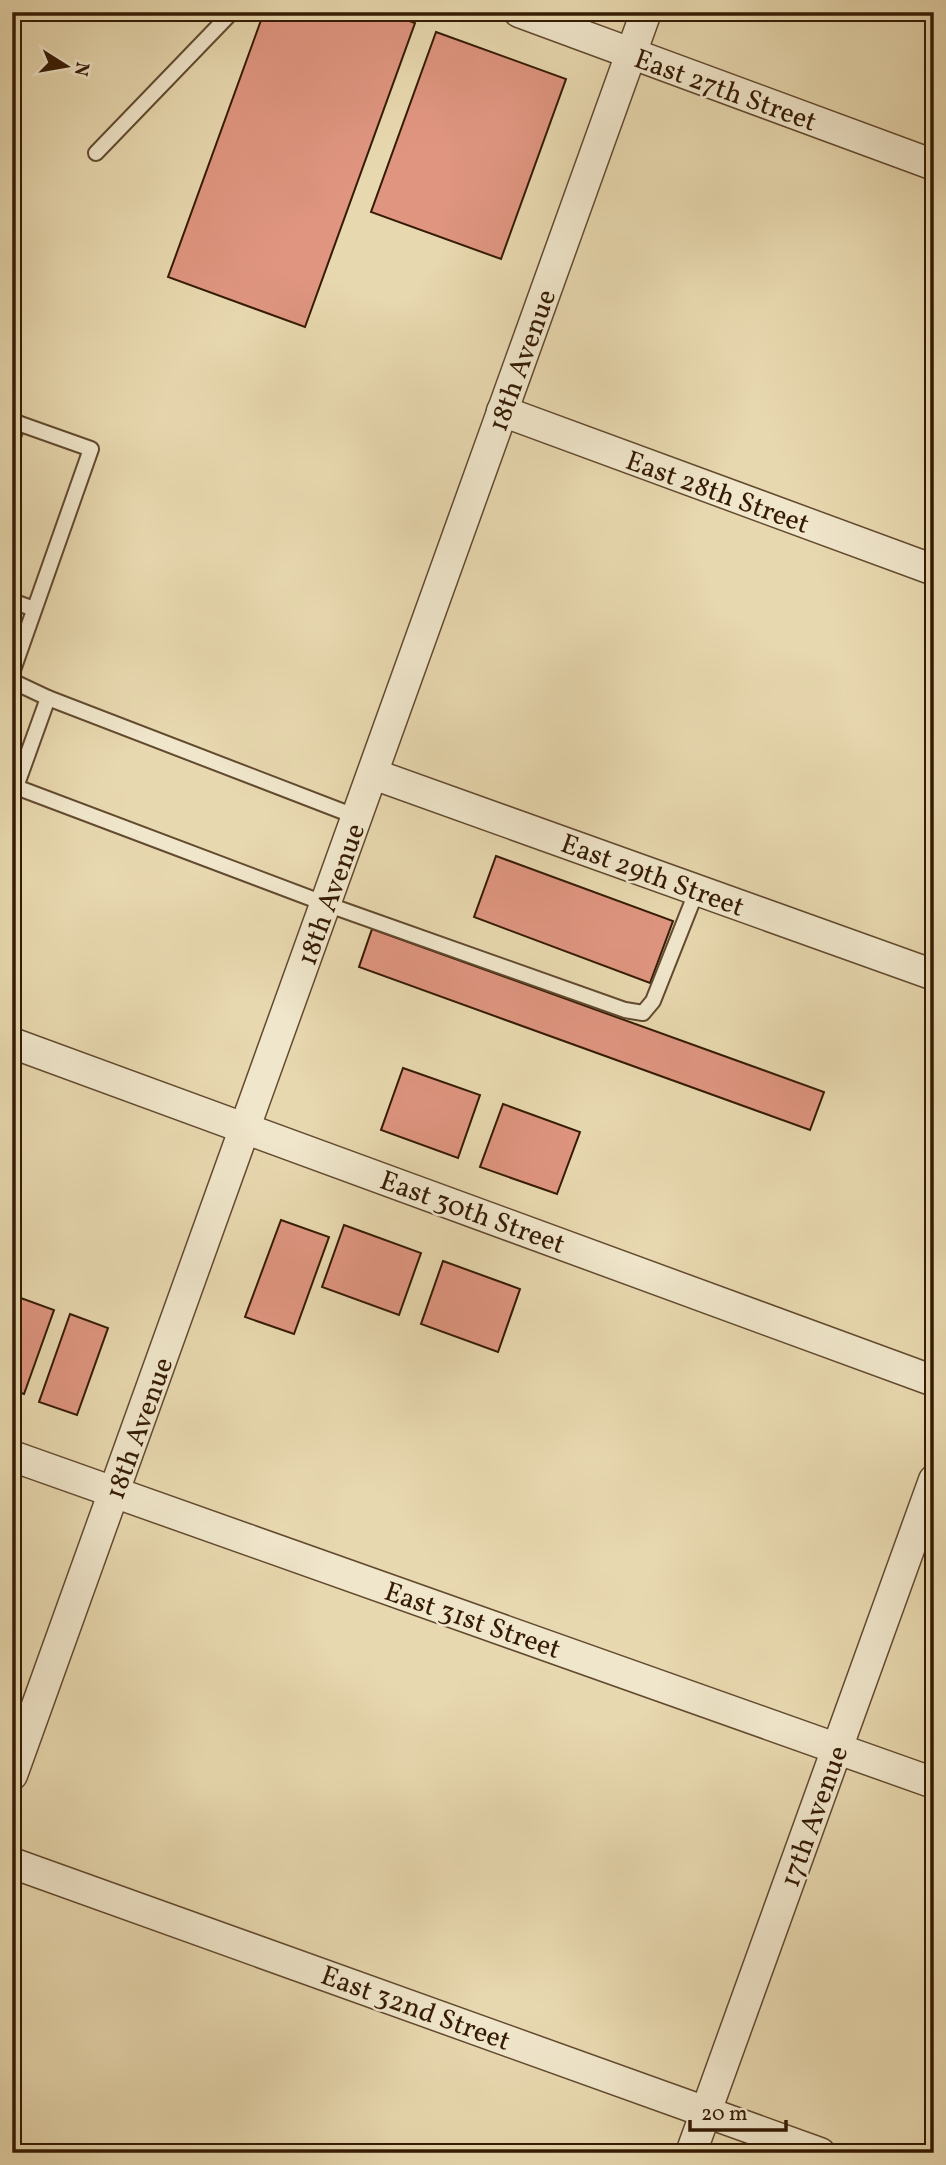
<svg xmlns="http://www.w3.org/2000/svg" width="946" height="2165" font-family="Vollkorn,serif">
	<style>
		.building { fill: #df9580; stroke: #351b04; stroke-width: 2 }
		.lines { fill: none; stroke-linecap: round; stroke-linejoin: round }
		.service-casing { stroke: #624a2f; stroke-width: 18 }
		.minor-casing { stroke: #624a2f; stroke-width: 33 }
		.service { stroke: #f0e6cb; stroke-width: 14 }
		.minor { stroke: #f0e6cb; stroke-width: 30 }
		.labels { text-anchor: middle; stroke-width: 5; stroke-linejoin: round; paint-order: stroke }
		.street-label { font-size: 28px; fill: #351b04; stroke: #f0e6cb }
	</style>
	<rect width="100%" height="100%" fill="#e8d8af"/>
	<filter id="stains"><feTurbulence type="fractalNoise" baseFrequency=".00286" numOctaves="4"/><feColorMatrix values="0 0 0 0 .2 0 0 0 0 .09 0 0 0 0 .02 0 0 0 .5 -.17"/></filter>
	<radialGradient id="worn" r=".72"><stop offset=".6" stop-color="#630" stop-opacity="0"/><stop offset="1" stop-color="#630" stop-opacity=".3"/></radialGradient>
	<!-- building -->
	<g class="building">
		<path d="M264,12H385L415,23L305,327L168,277Z"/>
		<path d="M436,32L566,79L501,259L371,212Z"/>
		<path d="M496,856L673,921L650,983L474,917Z"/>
		<path d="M372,929L824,1092L810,1130L359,967Z"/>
		<path d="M403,1068L480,1095L458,1158L381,1130Z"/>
		<path d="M503,1104L580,1132L557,1194L480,1167Z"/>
		<path d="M281,1220L329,1237L294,1334L245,1317Z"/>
		<path d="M344,1225L421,1253L399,1315L322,1287Z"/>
		<path d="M443,1261L520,1289L498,1352L421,1324Z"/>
		<path d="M18,1297L54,1310L24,1394L12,1390V1311Z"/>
		<path d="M70,1314L108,1328L77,1415L39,1402Z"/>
	</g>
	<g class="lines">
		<!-- service casing -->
		<g class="service-casing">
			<g id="service">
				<path d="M96,153L232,12"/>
				<path d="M12,421L91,449L12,673"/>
				<path d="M12,439L18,423"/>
				<path d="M12,601L34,609"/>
				<path d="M12,681L48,698L357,817"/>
				<path d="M16,787L326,904L625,1010L643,1013L653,1001L697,890"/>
				<path d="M12,798L48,698"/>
			</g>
		</g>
		<!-- minor casing -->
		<g class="minor-casing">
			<g id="minor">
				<path d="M519,12L934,165"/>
				<path d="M502,411L934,570"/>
				<path d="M373,774L934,975"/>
				<path d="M12,1043L934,1381"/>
				<path d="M12,1456L934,1783"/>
				<path d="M12,1775L646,12"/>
				<path d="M12,1863L820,2153"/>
				<path d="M691,2153L934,1480"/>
			</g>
		</g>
		<!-- service -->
		<use href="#service" class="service"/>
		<!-- minor -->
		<use href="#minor" class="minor"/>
	</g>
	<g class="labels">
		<!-- street labels -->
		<g class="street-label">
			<text transform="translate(726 89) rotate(20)" y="10">East 27th Street</text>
			<text transform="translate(521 360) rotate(-70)" y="10">18th Avenue</text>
			<text transform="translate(718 491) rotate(20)" y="10">East 28th Street</text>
			<text transform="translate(653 874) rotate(20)" y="10">East 29th Street</text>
			<text transform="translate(330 894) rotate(-70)" y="10">18th Avenue</text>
			<text transform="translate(473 1211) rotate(20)" y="10">East 30th Street</text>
			<text transform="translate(138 1428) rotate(-70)" y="10">18th Avenue</text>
			<text transform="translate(473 1619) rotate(19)" y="10">East 31st Street</text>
			<text transform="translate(813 1816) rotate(-70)" y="10">17th Avenue</text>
			<text transform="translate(416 2007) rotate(20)" y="10">East 32nd Street</text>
		</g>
	</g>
	<!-- margin -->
	<rect width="946" height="2165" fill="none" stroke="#e8d8af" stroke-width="42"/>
	<rect x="14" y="14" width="918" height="2137" fill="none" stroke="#351b04" stroke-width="3.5"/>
	<rect x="21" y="21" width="904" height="2123" fill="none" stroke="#351b04" stroke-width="2"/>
	<!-- north arrow -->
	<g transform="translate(66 66) rotate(101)" stroke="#f0e6cb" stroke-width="5" paint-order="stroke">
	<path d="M0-5L12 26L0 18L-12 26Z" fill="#351b04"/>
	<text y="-10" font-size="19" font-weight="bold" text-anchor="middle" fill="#351b04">N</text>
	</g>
	<!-- scale -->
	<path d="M690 2120v10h96v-10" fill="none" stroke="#351b04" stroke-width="3.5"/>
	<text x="701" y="2120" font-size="21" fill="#351b04" stroke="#f0e6cb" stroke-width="5" paint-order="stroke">20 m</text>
	<rect width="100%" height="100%" filter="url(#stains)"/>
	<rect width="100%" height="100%" fill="url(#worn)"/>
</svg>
